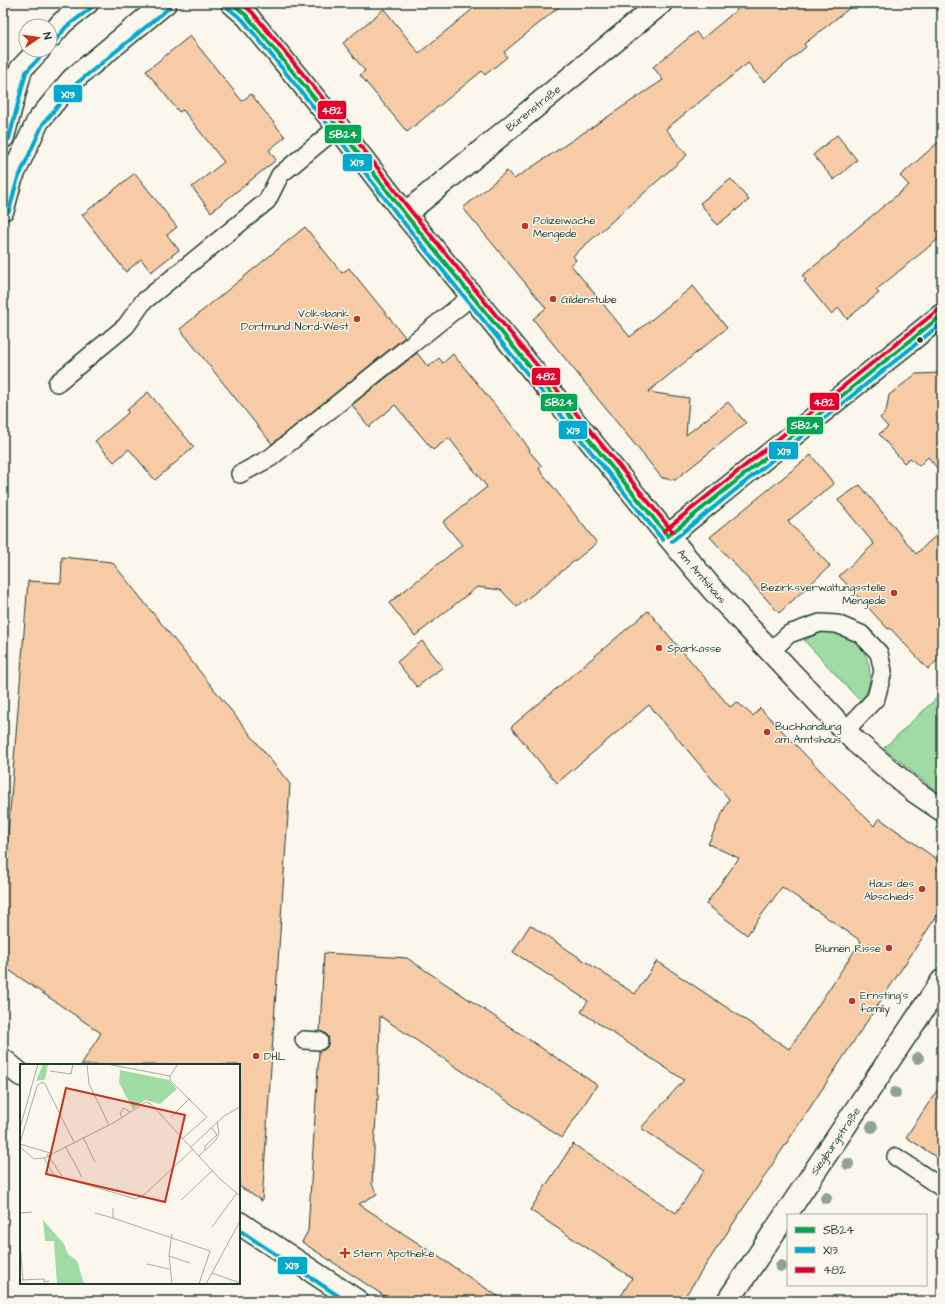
<svg xmlns="http://www.w3.org/2000/svg" width="945" height="1304" font-family="'Architects Daughter',sans-serif">
	<style>
		.green { fill: #9fdca4; stroke: #5f8c6c }
		.building { fill: #f7cba6; stroke: #1f3d34 }
		.lines { fill: none; stroke-linecap: round; stroke-linejoin: round }
		.service-casing { stroke: #1f3d34; stroke-width: 20 }
		.minor-casing { stroke: #1f3d34; stroke-width: 25 }
		.service { stroke: #fbf7ec; stroke-width: 17 }
		.minor { stroke: #fbf7ec; stroke-width: 22 }
		.bus-1-casing { stroke: #fbf7ec; stroke-width: 7 }
		.bus-2-casing { stroke: #fbf7ec; stroke-width: 7 }
		.bus-3-casing { stroke: #fbf7ec; stroke-width: 7 }
		.bus-1 { stroke: #00a651; stroke-width: 4 }
		.bus-2 { stroke: #00a9ce; stroke-width: 4 }
		.bus-3 { stroke: #e4002b; stroke-width: 4 }
		.tree { fill: #90a293 }
		.poi-dot { fill: #c8321e; stroke: #fbf7ec; stroke-width: 1.5 }
		.bus-dot { fill: #1f3d34; stroke: #fbf7ec; stroke-width: 1.5 }
		.labels { text-anchor: middle; stroke-width: 3; stroke-linejoin: round; paint-order: stroke }
		.street-label { font-size: 11px; fill: #1f3d34; stroke: #fbf7ec }
		.poi-label { font-size: 11px; fill: #1f3d34; stroke: #fbf7ec; text-anchor: start }
		.inset-road { fill: none; stroke: #a3ada2; stroke-width: 1 }
		.view { fill: #c8321e; fill-opacity: 0.15; stroke: #c8321e; stroke-width: 2 }
		.inset-edge { fill: none; stroke: #1f3d34; stroke-width: 2 }
		.line-badge { stroke: #fbf7ec; stroke-width: 1.5 }
		.badge-label { font-size: 11px; text-anchor: middle; font-weight: bold; fill: #fff }
	</style>
	<rect width="100%" height="100%" fill="#fbf7ec"/>
	<filter id="ink" filterUnits="userSpaceOnUse"><feTurbulence type="fractalNoise" baseFrequency=".025" numOctaves="2"/><feDisplacementMap in="SourceGraphic" scale="8" xChannelSelector="R" yChannelSelector="G"/><feConvolveMatrix kernelMatrix="1 2 1 2 8 2 1 2 1" color-interpolation-filters="sRGB"/></filter>
	<g filter="url(#ink)">
		<!-- green -->
		<g class="green">
			<path d="M822,632C831,632 841,631 849,636C866,647 875,671 867,691C866,694 863,698 860,701L804,640Z"/>
			<path d="M942,693V796L884,748Z"/>
		</g>
		<!-- building -->
		<g class="building">
			<path d="M480,3H564L504,52L507,57L485,75L482,71L407,132L360,75L365,71L343,43L384,9L419,53Z"/>
			<path d="M745,3H856L804,44L806,47L764,82L748,63L666,129L687,155L573,256L576,260L571,265L630,337L693,286L727,328L648,392L689,398L686,435L728,402L746,423L675,480L662,478L533,319L546,308L463,208L507,171L514,179L663,80L653,67L696,32L702,39Z"/>
			<path d="M190,36L242,101L251,94L285,137L269,150L276,160L211,212L192,187L224,162L183,110L179,112L146,71Z"/>
			<path d="M837,135L857,160L834,180L813,155Z"/>
			<path d="M942,139V236L876,290L879,293L847,319L839,308L831,314L804,281L806,280L802,276L839,246L838,244L909,185L900,176Z"/>
			<path d="M135,173L177,227L167,235L179,250L151,272L141,259L126,272L82,215Z"/>
			<path d="M731,179L749,200L717,225L700,203Z"/>
			<path d="M305,227L342,273L349,268L405,337L272,444L180,329Z"/>
			<path d="M417,353L428,367L439,358L443,363L453,354L518,433L530,450L529,451L542,466L539,469L597,543L517,607L501,590L477,587L415,636L389,603L462,545L443,522L487,487L449,438L433,450L395,405L369,427L352,405Z"/>
			<path d="M942,373V474L928,457L919,466L910,458L904,463L879,434L888,427L880,418L886,412L889,395L916,374Z"/>
			<path d="M148,392L194,447L155,480L129,449L114,462L95,441L128,413L127,410Z"/>
			<path d="M811,455L834,484L788,521L830,566L779,613L710,537Z"/>
			<path d="M860,485L916,554L942,530V656L928,669L890,628L888,629L839,576L874,544L838,500Z"/>
			<path d="M62,557L112,562L290,784L262,1201L239,1186V1065H81L101,1033L3,966V900L28,581L61,583Z"/>
			<path d="M648,611L730,707L737,702L753,716L760,708L874,826L879,818L942,863V908L682,1301H618L632,1278L530,1210L573,1144L676,1213L705,1170L641,1128L684,1080L581,1012L588,1001L513,952L530,925L635,994L657,961L789,1049L861,941L782,887L747,935L706,904L739,858L708,844L729,799L649,705L557,783L511,727Z"/>
			<path d="M422,641L443,667L417,687L397,662Z"/>
			<path d="M324,953L407,958L597,1085L562,1138L380,1016L378,1100L377,1099L372,1184L377,1194L359,1204L505,1301H392L302,1242L308,1231L319,1051L324,1050L327,1047L329,1042L328,1036L325,1033L320,1031Z"/>
			<path d="M942,1083V1161L906,1137Z"/>
		</g>
		<g class="lines">
			<!-- service casing -->
			<g class="service-casing">
				<g id="service">
					<path d="M57,383L126,326L143,302L267,201L280,175L338,127"/>
					<path d="M240,474L270,458L472,296"/>
					<path d="M771,651L789,634L820,623L837,624L861,634L879,653L883,671L876,698L845,731"/>
					<path d="M304,1040L319,1041"/>
					<path d="M896,1157L942,1188"/>
				</g>
			</g>
			<!-- minor casing -->
			<g class="minor-casing">
				<g id="minor">
					<path d="M232,3L247,16L338,127L405,214L668,536L713,590L856,742L914,791L942,810"/>
					<path d="M50,37L62,23L87,3"/>
					<path d="M3,137L21,69L39,50"/>
					<path d="M3,209L11,179L38,121L72,80L165,3"/>
					<path d="M405,214L661,3"/>
					<path d="M668,536L942,315"/>
					<path d="M3,1060L21,1075"/>
					<path d="M239,1223L357,1301"/>
					<path d="M728,1301L942,981"/>
				</g>
			</g>
			<!-- service -->
			<use href="#service" class="service"/>
			<!-- minor -->
			<use href="#minor" class="minor"/>
			<!-- bus-1 casing -->
			<g class="bus-1-casing">
				<g id="bus-1">
					<path d="M232,3L247,16L338,127L405,214L668,536"/>
					<path d="M668,536L942,315"/>
				</g>
			</g>
			<!-- bus-2 casing -->
			<g class="bus-2-casing">
				<g id="bus-2">
					<path d="M228,8L243,20L333,131L400,218L663,540"/>
					<path d="M55,41L66,27L91,8"/>
					<path d="M9,139L26,72L43,54"/>
					<path d="M9,211L17,181L43,124L76,84L169,8"/>
					<path d="M672,541L942,323"/>
					<path d="M239,1230L346,1301"/>
				</g>
			</g>
			<!-- bus-3 casing -->
			<g class="bus-3-casing">
				<g id="bus-3">
					<path d="M241,3L252,12L343,123L410,210L673,532"/>
					<path d="M664,531L938,310"/>
				</g>
			</g>
			<!-- bus-1 -->
			<use href="#bus-1" class="bus-1"/>
			<!-- bus-2 -->
			<use href="#bus-2" class="bus-2"/>
			<!-- bus-3 -->
			<use href="#bus-3" class="bus-3"/>
		</g>
		<!-- trees -->
		<g class="tree">
			<circle cx="918" cy="1058" r="6"/>
			<circle cx="895" cy="1093" r="6"/>
			<circle cx="872" cy="1127" r="6"/>
			<circle cx="848" cy="1164" r="6"/>
			<circle cx="826" cy="1198" r="6"/>
			<circle cx="781" cy="1266" r="6"/>
		</g>
	</g>
	<!-- markers -->
	<g class="poi-dot">
		<circle cx="525" cy="226" r="4"/>
		<circle cx="553" cy="299" r="4"/>
		<circle cx="357" cy="319" r="4"/>
		<circle cx="894" cy="593" r="4"/>
		<circle cx="659" cy="648" r="4"/>
		<circle cx="767" cy="732" r="4"/>
		<circle cx="922" cy="889" r="4"/>
		<circle cx="889" cy="948" r="4"/>
		<circle cx="852" cy="1001" r="4"/>
		<circle cx="256" cy="1056" r="4"/>
		<path d="M343 1247h4v4h4v4h-4v4h-4v-4h-4v-4h4z"/>
	</g>
	<circle class="bus-dot" cx="920" cy="340" r="3.5"/>
	<g class="labels">
		<!-- street labels -->
		<g class="street-label">
			<text transform="translate(533 108) rotate(-39)" y="4">Bürenstraße</text>
			<text transform="translate(702 576) rotate(49)" y="4">Am Amtshaus</text>
			<text transform="translate(835 1141) rotate(-56)" y="4">Siegburgstraße</text>
		</g>
		<!-- poi labels -->
		<g class="poi-label">
			<text x="533" y="224">Polizeiwache<tspan x="533" dy="13">Mengede</tspan></text>
			<text x="561" y="303">Gildenstube</text>
			<text x="349" y="317" text-anchor="end">Volksbank<tspan x="349" dy="13">Dortmund Nord-West</tspan></text>
			<text x="886" y="591" text-anchor="end">Bezirksverwaltungsstelle<tspan x="886" dy="13">Mengede</tspan></text>
			<text x="667" y="652">Sparkasse</text>
			<text x="775" y="730">Buchhandlung<tspan x="775" dy="13">am Amtshaus</tspan></text>
			<text x="914" y="887" text-anchor="end">Haus des<tspan x="914" dy="13">Abschieds</tspan></text>
			<text x="881" y="952" text-anchor="end">Blumen Risse</text>
			<text x="860" y="999">Ernsting's<tspan x="860" dy="13">family</tspan></text>
			<text x="264" y="1060">DHL</text>
			<text x="353" y="1257">Stern Apotheke</text>
		</g>
	</g>
	<!-- overview -->
	<g transform="translate(20 1064)">
		<rect width="220" height="220" fill="#fbf7ec"/>
		<path d="M23,0H28L25,15H27L16,17ZM100,6L149,16L157,25L140,40L125,36L113,45L99,19ZM23,156L44,180L48,190L57,197L64,220H37L34,177H25Z" fill="#9fdca4"/>
		<path class="inset-road" d="M67,0L69,20L89,61M87,0L150,12M30,7L51,10L53,0M150,12V16L187,53L163,74M150,12L158,0M151,53L169,35M102,54L100,49L104,44L111,49M0,64L18,0M63,73L75,98M0,79L17,22L22,18L25,20L54,78M0,80L30,89M45,82L62,113M0,83L14,95L24,94L95,58L126,38L131,40L199,114L220,132M171,83L204,52L220,43M185,86V82L197,71L192,64M27,90L42,112M179,92L196,76L199,69L197,58M24,94L33,110L40,113L116,135L125,130L173,85M161,136L193,106M93,144V154L190,187L179,220M0,149L12,148M75,149L93,154M192,163L217,129M152,170L149,191L152,220M0,178L3,216M149,192L170,199M127,200L149,205M192,209L220,219M0,216L24,215V218L29,217M186,220L220,157"/>
		<path class="view" d="M46,24L165,51L145,138L26,110Z"/>
		<rect width="220" height="220" class="inset-edge"/>
	</g>
	<g class="line-badge">
		<rect x="53" y="84" width="30" height="19" rx="4" fill="#00a9ce"/>
		<rect x="317" y="100" width="30" height="20" rx="4" fill="#e4002b"/>
		<rect x="324" y="124" width="38" height="20" rx="4" fill="#00a651"/>
		<rect x="342" y="153" width="31" height="19" rx="4" fill="#00a9ce"/>
		<rect x="531" y="367" width="30" height="19" rx="4" fill="#e4002b"/>
		<rect x="809" y="392" width="31" height="19" rx="4" fill="#e4002b"/>
		<rect x="540" y="393" width="38" height="19" rx="4" fill="#00a651"/>
		<rect x="786" y="416" width="38" height="19" rx="4" fill="#00a651"/>
		<rect x="558" y="420" width="30" height="20" rx="4" fill="#00a9ce"/>
		<rect x="768" y="441" width="31" height="19" rx="4" fill="#00a9ce"/>
		<rect x="277" y="1256" width="31" height="19" rx="4" fill="#00a9ce"/>
	</g>
	<g class="badge-label">
		<text x="68" y="98">X13</text>
		<text x="332" y="114">482</text>
		<text x="343" y="138">SB24</text>
		<text x="357" y="166">X13</text>
		<text x="546" y="380">482</text>
		<text x="824" y="406">482</text>
		<text x="559" y="406">SB24</text>
		<text x="805" y="429">SB24</text>
		<text x="573" y="434">X13</text>
		<text x="784" y="455">X13</text>
		<text x="292" y="1269">X13</text>
	</g>
	<!-- margin -->
	<rect width="945" height="1304" fill="none" stroke="#fbf7ec" stroke-width="16"/>
	<rect x="8" y="8" width="929" height="1288" fill="none" stroke="#1f3d34" stroke-width="1.5" filter="url(#ink)"/>
	<!-- legend -->
	<rect x="787" y="1214" width="140" height="72" fill="#fbf7ec" stroke="#a3ada2"/>
	<rect x="795" y="1227" width="20" height="6" fill="#00a651" stroke="#a3ada2"/>
	<text x="823" y="1234" font-size="12" fill="#1f3d34">SB24</text>
	<rect x="795" y="1247" width="20" height="6" fill="#00a9ce" stroke="#a3ada2"/>
	<text x="823" y="1254" font-size="12" fill="#1f3d34">X13</text>
	<rect x="795" y="1267" width="20" height="6" fill="#e4002b" stroke="#a3ada2"/>
	<text x="823" y="1274" font-size="12" fill="#1f3d34">482</text>
	<!-- north arrow -->
	<g transform="translate(38 38) rotate(77)"><circle r="19" fill="#fbf7ec" stroke="#a3ada2"/>
	<path d="M0-3L7 15L0 10L-7 15Z" fill="#c8321e"/>
	<text y="-6" font-size="11" font-weight="bold" text-anchor="middle" fill="#1f3d34">N</text>
	</g>
</svg>
